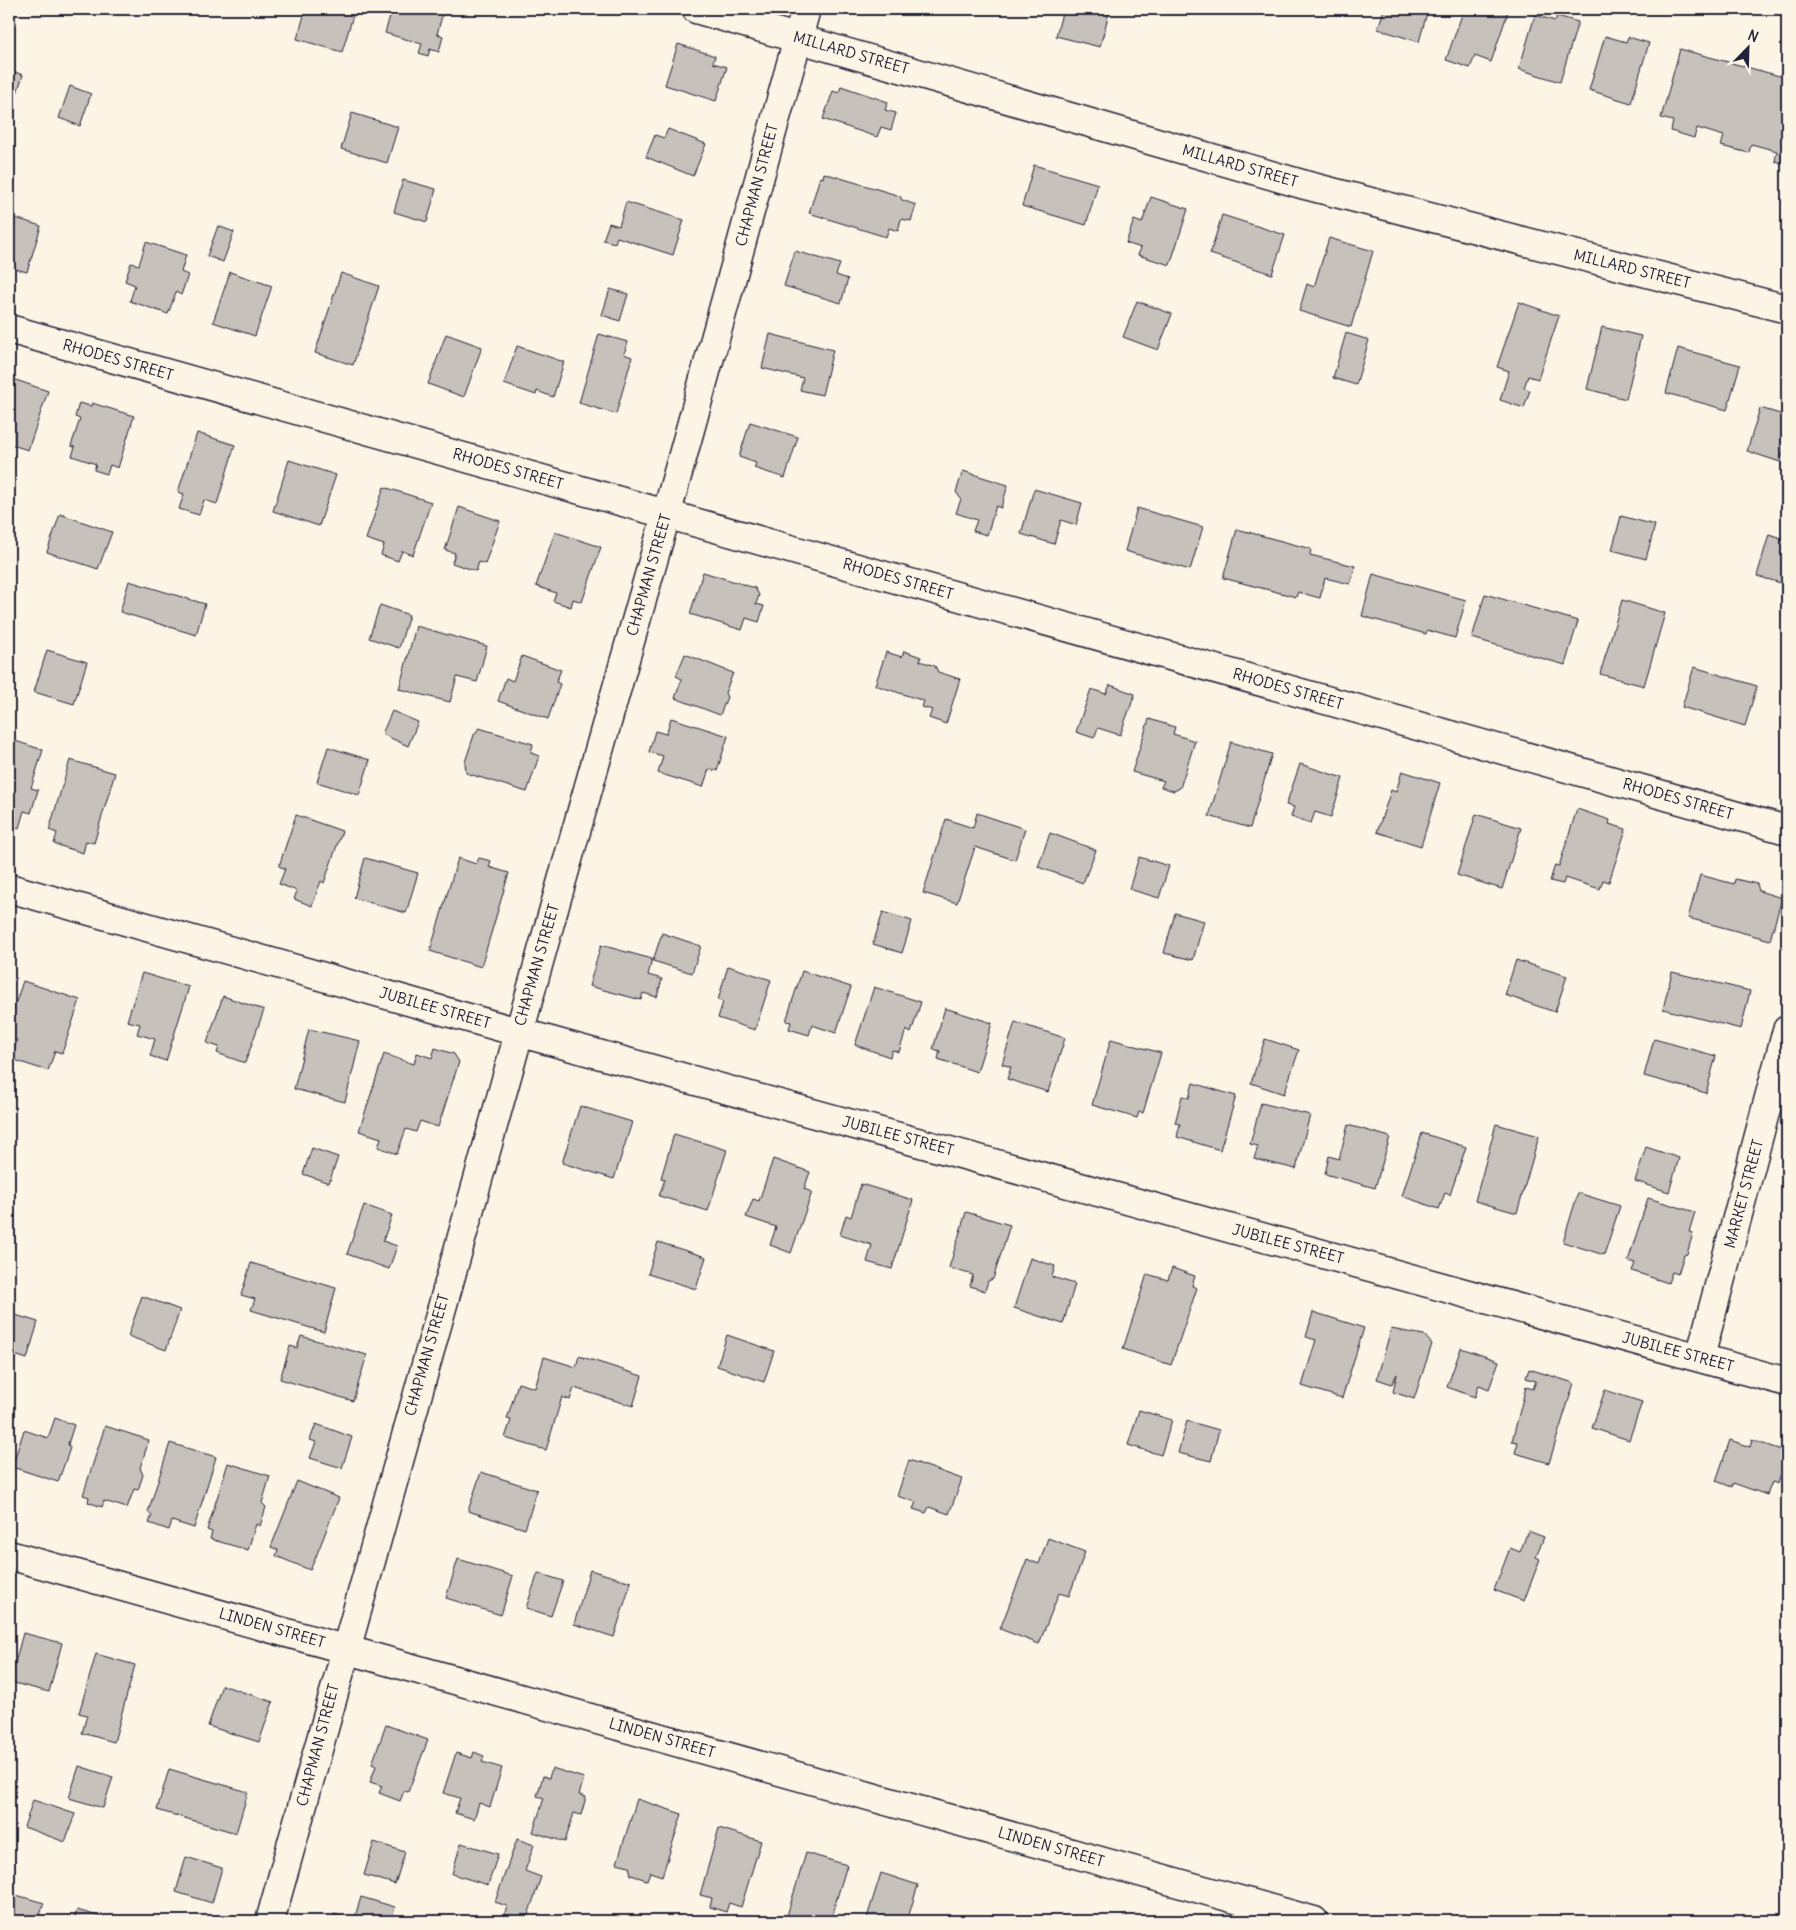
<svg xmlns="http://www.w3.org/2000/svg" width="1796" height="1930" font-family="Delius,sans-serif">
	<style>
		.building { fill: #c6c1bb; stroke: #22223b }
		.lines { fill: none; stroke-linecap: round; stroke-linejoin: round }
		.street-casing { stroke: #22223b; stroke-width: 31 }
		.street { stroke: #fcf5e5; stroke-width: 28 }
		.labels { text-anchor: middle; stroke-width: 4; stroke-linejoin: round; paint-order: stroke }
		.street-label { font-size: 15px; fill: #22223b; stroke: #fcf5e5 }
	</style>
	<rect width="100%" height="100%" fill="#fcf5e5"/>
	<filter id="ink" filterUnits="userSpaceOnUse"><feTurbulence type="fractalNoise" baseFrequency=".02" numOctaves="2"/><feDisplacementMap in="SourceGraphic" scale="10" xChannelSelector="R" yChannelSelector="G"/><feConvolveMatrix kernelMatrix="1 2 1 2 8 2 1 2 1" color-interpolation-filters="sRGB"/></filter>
	<g filter="url(#ink)">
		<!-- building -->
		<g class="building">
			<path d="M306,9H355L342,52L297,39Z"/>
			<path d="M392,9H444L437,34L443,36L439,52L430,49L428,56L419,53L422,44L385,33Z"/>
			<path d="M1063,9H1110L1100,47L1056,36Z"/>
			<path d="M1384,9H1428L1419,42L1378,29Z"/>
			<path d="M1464,9H1509L1491,62L1475,56L1470,68L1446,60Z"/>
			<path d="M1535,15L1555,21L1557,16L1578,22L1560,82L1519,69Z"/>
			<path d="M1605,36L1626,42L1628,37L1649,43L1631,103L1589,90Z"/>
			<path d="M678,44L715,56L713,63L727,67L716,101L665,85Z"/>
			<path d="M1680,49L1787,78V164L1775,161L1777,151L1751,144L1749,153L1721,146L1724,136L1697,128L1694,138L1671,131L1673,121L1661,118Z"/>
			<path d="M9,70L23,75L12,108L9,107Z"/>
			<path d="M70,86L91,94L80,126L59,118Z"/>
			<path d="M841,86L888,102L885,110L896,113L891,130L881,127L877,137L823,119L833,91L839,93Z"/>
			<path d="M352,113L398,127L387,163L341,149Z"/>
			<path d="M668,129L706,144L693,176L646,157L655,135L664,138Z"/>
			<path d="M1034,165L1098,184L1086,225L1022,206Z"/>
			<path d="M824,173L900,196L902,200L916,205L911,221L901,219L898,231L889,228L886,237L809,213L820,177L823,178Z"/>
			<path d="M403,180L436,189L427,222L394,212Z"/>
			<path d="M1151,197L1188,209L1170,265L1138,255L1141,248L1126,243L1134,220L1142,223Z"/>
			<path d="M626,202L684,220L673,255L617,237L615,243L603,240L609,223L619,226Z"/>
			<path d="M1222,215L1285,235L1272,274L1210,254Z"/>
			<path d="M9,216L41,226L27,272L9,267Z"/>
			<path d="M218,226L234,232L223,262L207,256Z"/>
			<path d="M1329,238L1373,251L1351,327L1299,311L1307,284L1314,287Z"/>
			<path d="M146,242L186,255L181,272L188,275L181,295L176,292L168,314L130,301L135,285L125,281L131,263L139,265Z"/>
			<path d="M795,251L840,264L836,275L848,279L841,303L784,286Z"/>
			<path d="M230,272L272,286L255,336L213,322Z"/>
			<path d="M341,273L379,286L353,365L315,353Z"/>
			<path d="M610,289L628,294L620,321L602,315Z"/>
			<path d="M1137,301L1172,314L1158,350L1123,337Z"/>
			<path d="M1519,302L1559,316L1538,379L1528,376L1524,388L1530,390L1524,408L1500,400L1509,371L1497,367Z"/>
			<path d="M1602,327L1641,336L1626,399L1587,389Z"/>
			<path d="M1346,333L1369,340L1356,385L1333,378Z"/>
			<path d="M446,334L482,347L464,397L428,384Z"/>
			<path d="M599,334L628,342L624,354L632,357L616,414L579,403Z"/>
			<path d="M770,334L833,350L822,395L800,390L803,378L762,368Z"/>
			<path d="M517,346L564,362L553,397L537,391L536,395L504,384Z"/>
			<path d="M1678,348L1740,365L1727,410L1666,393Z"/>
			<path d="M10,378L48,391L28,450L9,444Z"/>
			<path d="M79,403L91,406L92,403L134,416L118,468L110,465L107,474L94,470L96,464L72,456L75,447L71,446L80,419L75,417Z"/>
			<path d="M1760,408L1787,416V451L1784,450L1780,462L1747,451Z"/>
			<path d="M750,422L798,437L785,478L754,468L756,463L739,457Z"/>
			<path d="M197,433L235,445L217,504L204,500L199,515L179,509L184,494L178,492Z"/>
			<path d="M289,460L336,475L319,526L273,511Z"/>
			<path d="M963,471L1008,485L1001,508L996,506L987,535L973,531L977,520L956,513L961,499L956,492Z"/>
			<path d="M384,487L431,502L413,555L402,551L398,561L381,555L384,545L366,539Z"/>
			<path d="M1034,489L1082,503L1076,525L1061,520L1054,544L1021,534Z"/>
			<path d="M459,507L500,521L485,564L479,562L476,571L452,563L455,553L445,550Z"/>
			<path d="M1137,508L1203,527L1190,570L1125,551Z"/>
			<path d="M60,514L112,532L98,569L47,552Z"/>
			<path d="M1621,516L1655,525L1646,559L1612,550Z"/>
			<path d="M1237,529L1311,549L1310,555L1355,566L1350,584L1325,578L1320,598L1298,592L1296,597L1223,578Z"/>
			<path d="M555,532L601,547L582,602L573,599L571,607L553,601L556,593L536,586Z"/>
			<path d="M1769,534L1787,540V585L1757,576Z"/>
			<path d="M703,572L755,588L759,595L756,604L764,606L759,622L746,618L742,630L690,614Z"/>
			<path d="M1373,574L1466,600L1455,638L1427,630L1426,634L1362,616Z"/>
			<path d="M129,581L205,604L196,635L120,612Z"/>
			<path d="M1485,594L1578,621L1565,665L1472,638Z"/>
			<path d="M1622,600L1665,613L1644,686L1600,674Z"/>
			<path d="M380,605L409,615L399,648L369,638Z"/>
			<path d="M416,626L487,646L477,682L457,677L450,702L399,689Z"/>
			<path d="M47,650L87,662L74,704L34,692Z"/>
			<path d="M904,651L921,657L920,661L935,666L938,672L960,679L946,724L929,718L932,710L922,707L924,701L875,685L886,652L902,657Z"/>
			<path d="M685,654L733,673L725,693L727,697L720,715L675,698L682,679L676,676Z"/>
			<path d="M522,656L561,670L556,682L560,684L548,719L498,701L506,678L513,681Z"/>
			<path d="M1694,667L1757,686L1745,726L1682,707Z"/>
			<path d="M1110,685L1135,694L1120,735L1098,728L1094,738L1076,732L1091,689L1106,694Z"/>
			<path d="M392,711L418,722L408,746L382,734Z"/>
			<path d="M671,718L728,736L717,771L709,769L703,787L658,773L663,756L649,752L655,731L666,734Z"/>
			<path d="M1149,719L1175,727L1173,734L1195,741L1180,788L1174,791L1161,787L1164,781L1132,772Z"/>
			<path d="M479,728L533,744L531,753L539,756L527,792L466,773L465,762L474,735Z"/>
			<path d="M9,739L43,750L31,788L38,790L31,813L24,811L19,828L9,825Z"/>
			<path d="M1231,742L1272,754L1250,828L1209,816Z"/>
			<path d="M328,747L370,760L359,795L317,782Z"/>
			<path d="M70,760L115,773L94,843L86,841L83,853L54,844L57,833L49,830Z"/>
			<path d="M1300,764L1343,778L1331,817L1315,812L1311,823L1291,817L1294,807L1286,805Z"/>
			<path d="M1402,771L1440,783L1421,846L1377,832L1391,790L1396,792Z"/>
			<path d="M1577,809L1610,820L1609,824L1626,829L1609,882L1603,880L1600,889L1565,878L1563,884L1550,881L1555,865L1559,866Z"/>
			<path d="M977,813L1025,829L1015,860L975,847L957,903L923,893L946,819L973,828Z"/>
			<path d="M1476,814L1521,828L1502,889L1457,875Z"/>
			<path d="M296,815L342,831L324,883L321,881L312,906L294,899L297,891L279,884L285,869L279,866Z"/>
			<path d="M1050,833L1096,850L1083,883L1038,867Z"/>
			<path d="M1139,857L1169,866L1159,898L1129,889Z"/>
			<path d="M365,858L418,873L406,913L354,898Z"/>
			<path d="M458,858L476,864L479,858L491,861L489,867L509,873L481,967L430,951Z"/>
			<path d="M1700,875L1734,884L1735,879L1757,884L1759,891L1782,898L1770,940L1688,918Z"/>
			<path d="M883,912L912,921L902,953L873,944Z"/>
			<path d="M1175,913L1204,921L1193,960L1164,953Z"/>
			<path d="M662,933L701,946L692,973L653,961Z"/>
			<path d="M601,945L652,959L648,975L662,979L657,997L643,993L641,1000L589,986Z"/>
			<path d="M1516,960L1567,976L1555,1012L1505,995Z"/>
			<path d="M728,966L771,980L755,1030L718,1018L723,1002L718,1000Z"/>
			<path d="M802,971L851,987L836,1033L812,1025L809,1035L789,1029L791,1022L786,1021Z"/>
			<path d="M1672,972L1750,991L1741,1029L1663,1009Z"/>
			<path d="M142,973L189,987L166,1061L150,1056L155,1039L137,1034L140,1024L127,1021Z"/>
			<path d="M23,981L80,1000L62,1053L55,1051L48,1071L11,1059L17,1040L9,1037V1023Z"/>
			<path d="M874,987L921,1002L911,1033L906,1030L899,1052L892,1050L890,1057L855,1045Z"/>
			<path d="M223,996L264,1010L245,1063L217,1053L219,1047L207,1043Z"/>
			<path d="M945,1008L992,1023L977,1072L938,1059L940,1051L933,1049Z"/>
			<path d="M1015,1022L1065,1038L1048,1092L1007,1079L1011,1067L1002,1064Z"/>
			<path d="M309,1029L360,1041L345,1102L294,1089Z"/>
			<path d="M1111,1039L1161,1053L1143,1113L1139,1112L1137,1118L1092,1105Z"/>
			<path d="M1265,1039L1299,1050L1284,1094L1251,1083Z"/>
			<path d="M1654,1039L1716,1056L1706,1093L1644,1076Z"/>
			<path d="M435,1048L454,1054L459,1062L438,1127L420,1121L416,1132L406,1129L397,1154L378,1147L381,1138L359,1131L384,1054L414,1064L417,1053L432,1058Z"/>
			<path d="M1193,1083L1236,1096L1220,1150L1177,1137L1180,1124L1175,1123L1182,1096L1189,1098Z"/>
			<path d="M1261,1103L1310,1115L1296,1169L1254,1159L1258,1146L1250,1144Z"/>
			<path d="M580,1106L632,1122L614,1179L562,1163Z"/>
			<path d="M1496,1124L1539,1136L1517,1213L1475,1201Z"/>
			<path d="M1348,1125L1390,1137L1375,1188L1325,1174L1329,1156L1339,1159Z"/>
			<path d="M1422,1133L1466,1147L1450,1195L1445,1193L1439,1209L1402,1196Z"/>
			<path d="M674,1134L727,1150L708,1211L659,1196L665,1179L661,1178Z"/>
			<path d="M1646,1147L1679,1158L1669,1192L1635,1181Z"/>
			<path d="M312,1148L338,1157L329,1183L303,1174Z"/>
			<path d="M773,1159L810,1172L804,1189L812,1192L791,1253L770,1245L776,1227L746,1217L753,1199L759,1201Z"/>
			<path d="M861,1184L913,1200L892,1269L867,1262L872,1245L840,1235L846,1215L851,1217Z"/>
			<path d="M1578,1193L1620,1206L1604,1255L1563,1242Z"/>
			<path d="M1648,1198L1695,1212L1689,1232L1693,1233L1687,1254L1684,1255L1678,1274L1672,1272L1668,1283L1632,1271L1635,1263L1628,1261Z"/>
			<path d="M364,1205L392,1215L383,1241L397,1246L389,1269L347,1254Z"/>
			<path d="M966,1212L1010,1225L993,1279L988,1281L985,1291L970,1286L973,1275L949,1268Z"/>
			<path d="M658,1242L706,1257L696,1289L648,1274Z"/>
			<path d="M1030,1258L1055,1266L1052,1277L1075,1284L1063,1324L1014,1308Z"/>
			<path d="M251,1263L336,1288L324,1332L251,1310L255,1299L241,1295Z"/>
			<path d="M1172,1268L1195,1276L1192,1286L1197,1288L1171,1365L1123,1349L1147,1274L1168,1280Z"/>
			<path d="M142,1296L180,1310L166,1350L128,1336Z"/>
			<path d="M1313,1312L1364,1328L1342,1398L1302,1386L1316,1340L1306,1337Z"/>
			<path d="M9,1313L38,1322L27,1359L9,1353Z"/>
			<path d="M1391,1329L1424,1335L1432,1344L1414,1399L1393,1392L1397,1374L1392,1384L1377,1379Z"/>
			<path d="M727,1335L774,1351L764,1382L717,1366Z"/>
			<path d="M301,1336L367,1355L353,1401L280,1379L290,1346L297,1348Z"/>
			<path d="M1461,1348L1499,1361L1489,1389L1479,1385L1475,1397L1447,1387Z"/>
			<path d="M579,1356L642,1376L633,1406L574,1388L570,1400L562,1397L546,1450L505,1438L511,1420L507,1419L518,1383L535,1388L544,1357L576,1367Z"/>
			<path d="M1529,1369L1574,1383L1549,1463L1515,1453L1518,1442L1512,1441L1526,1387L1533,1389L1536,1381L1526,1378Z"/>
			<path d="M1605,1390L1642,1402L1629,1440L1592,1428Z"/>
			<path d="M1139,1410L1172,1420L1161,1455L1128,1445Z"/>
			<path d="M55,1418L74,1425L68,1444L70,1448L58,1482L12,1467L24,1430L48,1438Z"/>
			<path d="M1187,1421L1219,1430L1211,1461L1178,1453Z"/>
			<path d="M316,1424L352,1437L342,1468L310,1458L316,1442L310,1440Z"/>
			<path d="M105,1426L149,1440L140,1468L143,1475L138,1490L134,1489L127,1508L104,1501L102,1507L88,1502L89,1497L83,1495Z"/>
			<path d="M1730,1440L1750,1447L1752,1440L1787,1452L1778,1484L1772,1482L1767,1495L1733,1483L1732,1487L1716,1481Z"/>
			<path d="M170,1443L216,1457L194,1528L172,1521L169,1530L149,1523L152,1515L148,1512Z"/>
			<path d="M909,1460L962,1479L949,1514L929,1507L926,1513L913,1509L916,1502L897,1496Z"/>
			<path d="M228,1463L270,1476L262,1503L266,1507L260,1526L256,1524L248,1550L210,1539L212,1532L207,1530Z"/>
			<path d="M481,1472L537,1490L525,1529L468,1511Z"/>
			<path d="M297,1481L339,1498L315,1559L310,1570L276,1556L278,1550L271,1547Z"/>
			<path d="M1528,1531L1544,1537L1536,1557L1540,1559L1524,1601L1494,1590L1510,1548L1520,1552Z"/>
			<path d="M1048,1538L1085,1552L1069,1596L1059,1593L1039,1644L1000,1629L1027,1559L1039,1564Z"/>
			<path d="M458,1559L513,1576L501,1615L446,1598Z"/>
			<path d="M590,1570L631,1582L614,1637L574,1624Z"/>
			<path d="M538,1573L563,1581L551,1616L526,1608Z"/>
			<path d="M23,1633L62,1643L49,1692L10,1682Z"/>
			<path d="M96,1654L135,1665L114,1742L82,1733L87,1715L79,1713Z"/>
			<path d="M222,1685L273,1702L259,1742L208,1726Z"/>
			<path d="M386,1725L428,1740L408,1792L404,1791L400,1801L379,1793L382,1786L370,1782L376,1766L372,1764Z"/>
			<path d="M474,1752L484,1756L482,1762L502,1768L490,1807L479,1803L474,1819L455,1813L460,1798L443,1793L456,1753L472,1758Z"/>
			<path d="M79,1766L113,1777L103,1808L69,1798Z"/>
			<path d="M552,1768L584,1778L579,1795L586,1797L581,1815L574,1813L565,1842L533,1832L544,1798L537,1796L543,1776L549,1778Z"/>
			<path d="M169,1769L248,1792L236,1833L157,1810Z"/>
			<path d="M637,1799L682,1814L662,1876L650,1872L647,1880L631,1875L629,1866L617,1863Z"/>
			<path d="M33,1800L75,1814L65,1842L24,1827Z"/>
			<path d="M719,1828L761,1841L741,1907L729,1903L726,1912L710,1907L712,1898L700,1895Z"/>
			<path d="M517,1839L534,1845L525,1871L541,1877L526,1921H510L503,1919L507,1906L495,1902Z"/>
			<path d="M374,1842L405,1852L395,1884L364,1875Z"/>
			<path d="M461,1843L498,1854L488,1885L452,1874Z"/>
			<path d="M806,1853L847,1865L830,1921H791L786,1919Z"/>
			<path d="M186,1857L222,1868L212,1903L176,1892Z"/>
			<path d="M881,1873L918,1885L907,1921H866Z"/>
			<path d="M9,1893L44,1903L38,1921H9Z"/>
			<path d="M361,1897L395,1907L391,1921H332L334,1914L354,1920Z"/>
			<path d="M77,1910L115,1921H74Z"/>
		</g>
		<g class="lines">
			<!-- street casing -->
			<g class="street-casing">
				<g id="street">
					<path d="M696,9L1305,185L1787,309"/>
					<path d="M9,329L1787,830"/>
					<path d="M9,888L518,1032L1787,1382"/>
					<path d="M1700,1357L1787,1030"/>
					<path d="M9,1555L1314,1921"/>
					<path d="M270,1921C398,1453 532,986 665,519C713,349 758,178 806,9"/>
				</g>
			</g>
			<!-- street -->
			<use href="#street" class="street"/>
		</g>
	</g>
	<g class="labels">
		<!-- street labels -->
		<g class="street-label">
			<text transform="translate(851 53) rotate(16)" y="5">MILLARD STREET</text>
			<text transform="translate(1240 166) rotate(16)" y="5">MILLARD STREET</text>
			<text transform="translate(757 185) rotate(-75)" y="5">CHAPMAN STREET</text>
			<text transform="translate(1632 269) rotate(14)" y="5">MILLARD STREET</text>
			<text transform="translate(118 360) rotate(16)" y="5">RHODES STREET</text>
			<text transform="translate(508 469) rotate(16)" y="5">RHODES STREET</text>
			<text transform="translate(649 575) rotate(-74)" y="5">CHAPMAN STREET</text>
			<text transform="translate(898 579) rotate(16)" y="5">RHODES STREET</text>
			<text transform="translate(1288 689) rotate(16)" y="5">RHODES STREET</text>
			<text transform="translate(1678 799) rotate(16)" y="5">RHODES STREET</text>
			<text transform="translate(537 965) rotate(-74)" y="5">CHAPMAN STREET</text>
			<text transform="translate(435 1008) rotate(16)" y="5">JUBILEE STREET</text>
			<text transform="translate(898 1136) rotate(15)" y="5">JUBILEE STREET</text>
			<text transform="translate(1744 1194) rotate(-75)" y="5">MARKET STREET</text>
			<text transform="translate(1288 1244) rotate(15)" y="5">JUBILEE STREET</text>
			<text transform="translate(1678 1352) rotate(15)" y="5">JUBILEE STREET</text>
			<text transform="translate(427 1355) rotate(-74)" y="5">CHAPMAN STREET</text>
			<text transform="translate(272 1628) rotate(16)" y="5">LINDEN STREET</text>
			<text transform="translate(662 1738) rotate(16)" y="5">LINDEN STREET</text>
			<text transform="translate(318 1745) rotate(-75)" y="5">CHAPMAN STREET</text>
			<text transform="translate(1051 1847) rotate(16)" y="5">LINDEN STREET</text>
		</g>
	</g>
	<!-- margin -->
	<rect width="1796" height="1930" fill="none" stroke="#fcf5e5" stroke-width="30"/>
	<rect x="15" y="15" width="1766" height="1900" fill="none" stroke="#22223b" stroke-width="2" filter="url(#ink)"/>
	<!-- north arrow -->
	<g transform="translate(1748 48) rotate(23)" stroke="#fcf5e5" stroke-width="4" paint-order="stroke">
	<path d="M0-4L9 19L0 12L-9 19Z" fill="#22223b"/>
	<text y="-8" font-size="14" font-weight="bold" text-anchor="middle" fill="#22223b">N</text>
	</g>
</svg>
